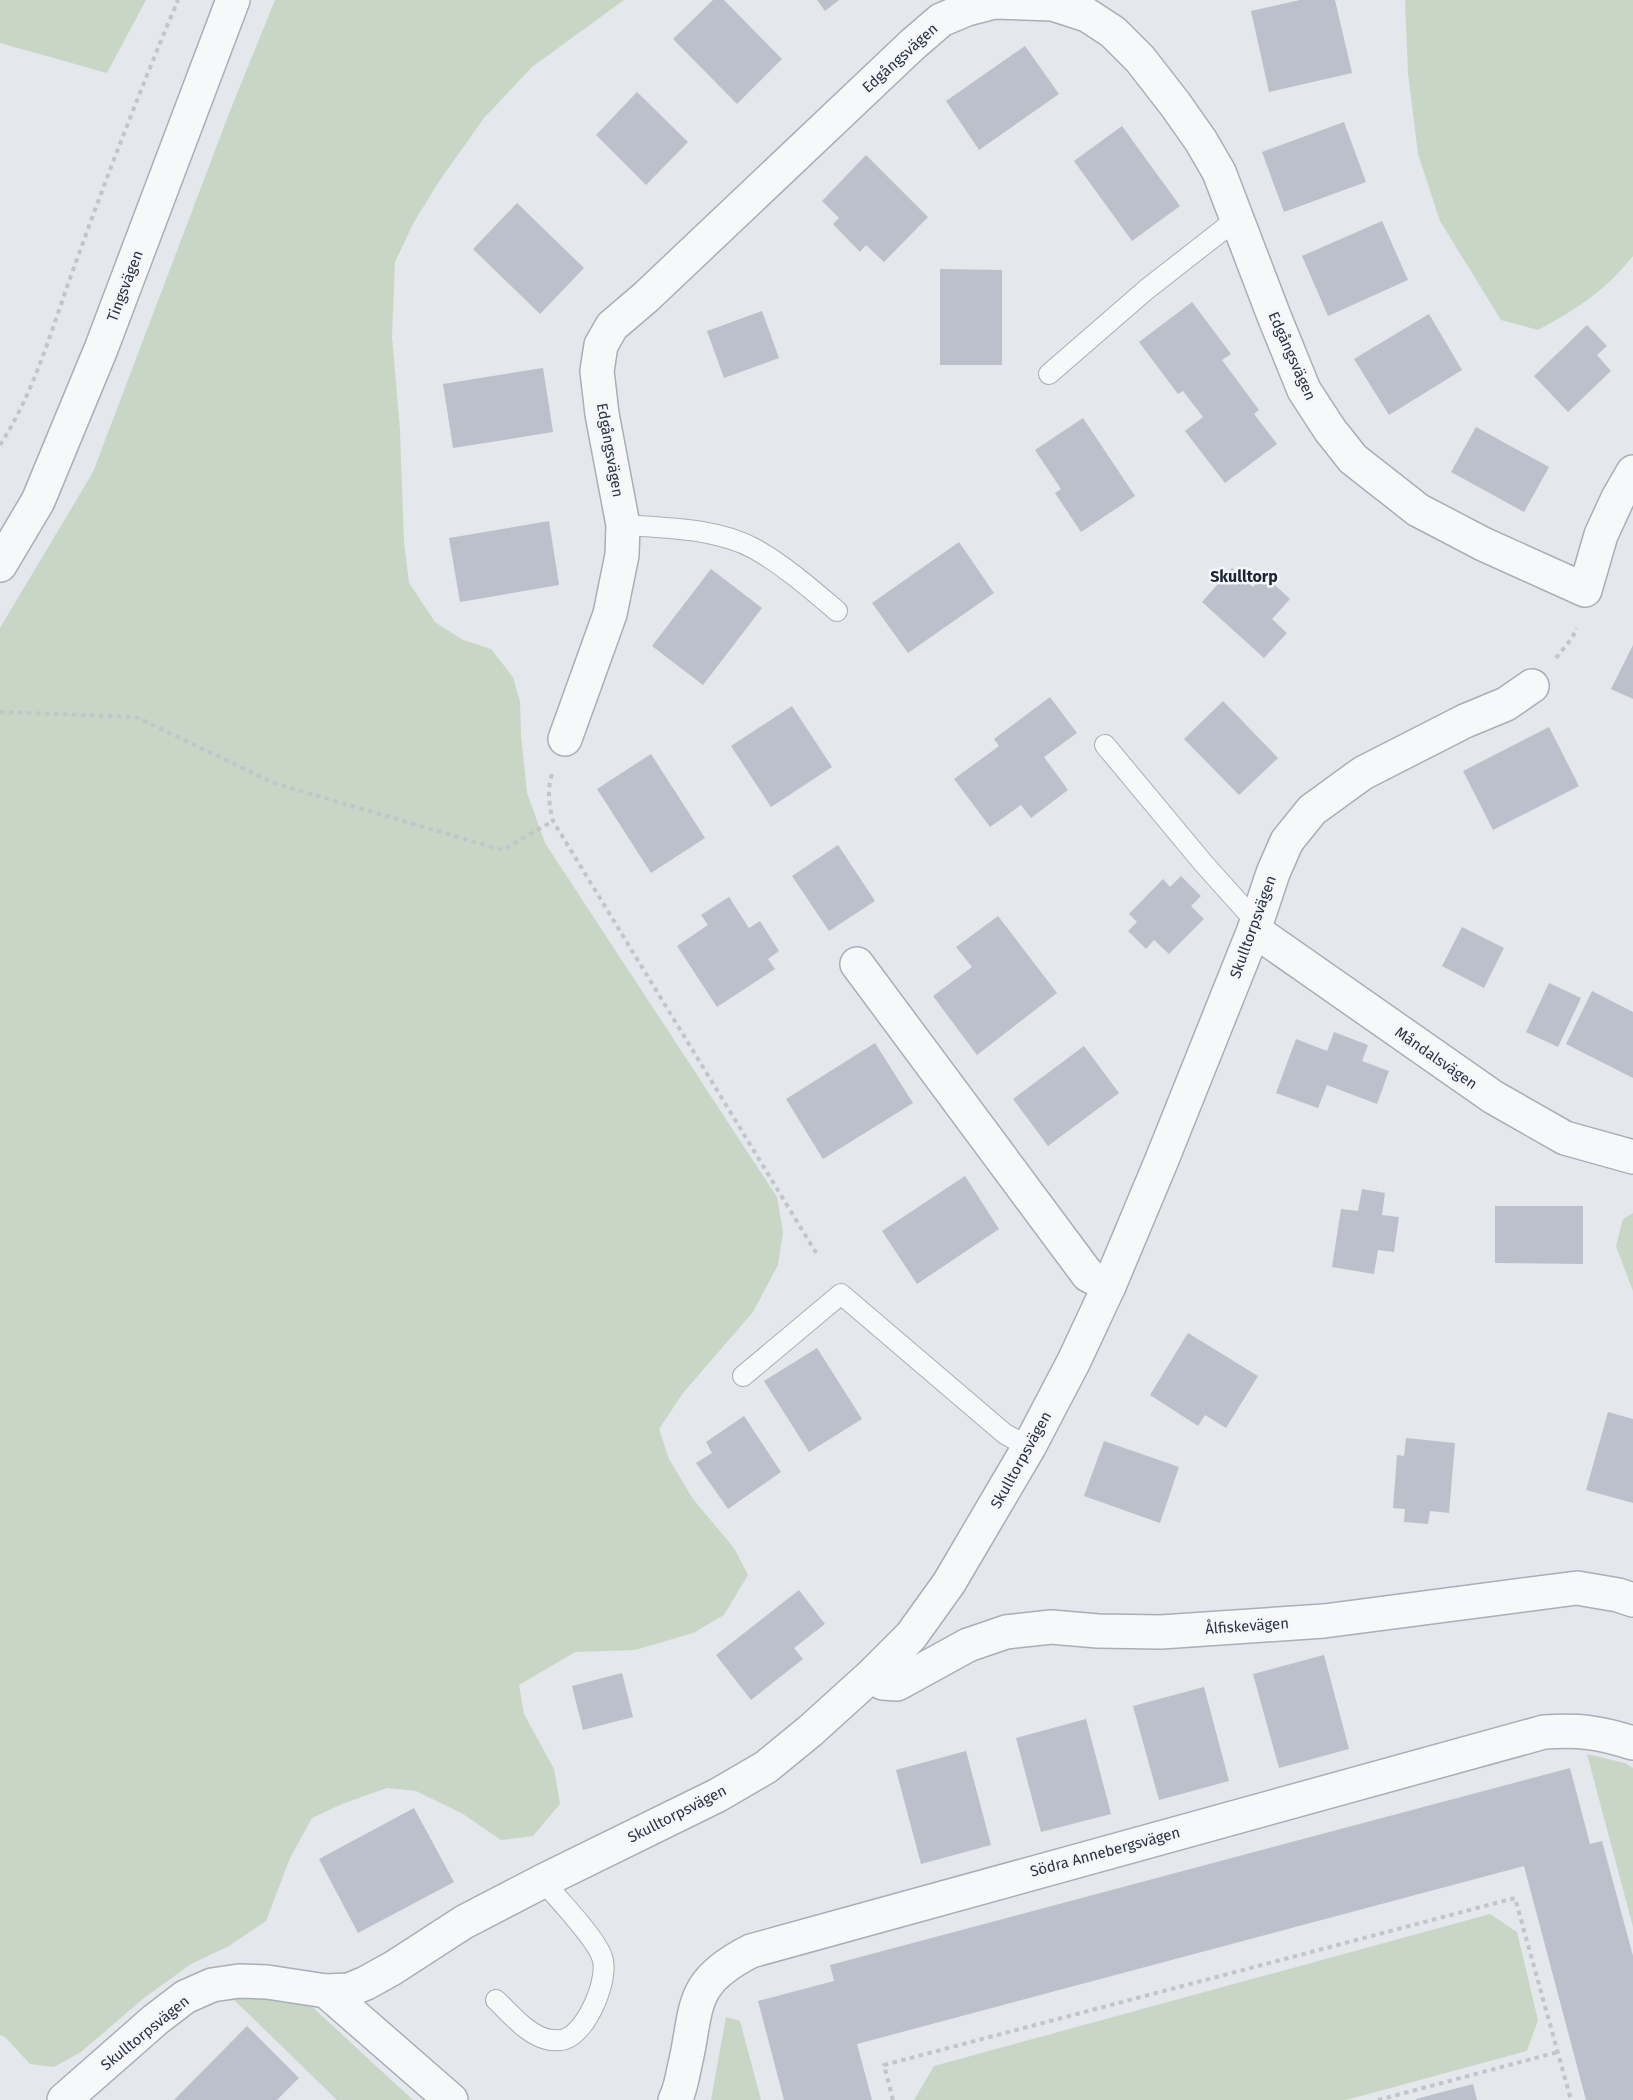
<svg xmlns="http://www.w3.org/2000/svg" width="1633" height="2100" font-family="'Fira Sans',sans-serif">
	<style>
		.green { fill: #c9d6c5 }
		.building { fill: #bbc0ca }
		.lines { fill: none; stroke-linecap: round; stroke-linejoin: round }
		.service-casing { stroke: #a9aeb7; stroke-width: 22 }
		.minor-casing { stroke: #a9aeb7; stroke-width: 36 }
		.tertiary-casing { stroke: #a9aeb7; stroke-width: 36 }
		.path { stroke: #c2c5cb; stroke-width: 4; stroke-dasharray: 4.5 4.5; stroke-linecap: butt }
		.service { stroke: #f7f8fa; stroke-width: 20 }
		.minor { stroke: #f7f8fa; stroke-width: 33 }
		.tertiary { stroke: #f7f8fa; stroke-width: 33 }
		.labels { text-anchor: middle; stroke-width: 5; stroke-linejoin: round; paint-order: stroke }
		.street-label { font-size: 15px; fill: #2b3445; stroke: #f4f6f9 }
		.neighbourhood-label { font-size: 16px; font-weight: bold; fill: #1d2536; stroke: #f4f6f9 }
	</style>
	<rect width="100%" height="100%" fill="#e4e7ec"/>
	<!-- green -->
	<g class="green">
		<path d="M0,0H146L107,73L0,43Z"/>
		<path d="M275,0H624L532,67L484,118L440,180L414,222L395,262L392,336L400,430L404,543L409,583L435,622L463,640L491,649L513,677L520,702L521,735L527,793L545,843L777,1197L783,1232L778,1265L753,1312L683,1393L659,1429L669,1459L693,1499L734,1548L748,1575L724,1615L693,1633L635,1650L575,1652L519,1685L524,1714L554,1769L560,1804L533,1836L501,1840L463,1814L416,1791L387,1788L342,1804L312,1818L290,1858L266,1921L229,1946L191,1964L144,1998L81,2052L54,2067L30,2064L6,2038L0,2035V628L93,472L230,111Z"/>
		<path d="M1405,0H1633V256C1605,291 1577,309 1538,330L1501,320L1440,221L1418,154L1408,73Z"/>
		<path d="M1633,1213V1291L1616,1246L1623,1219Z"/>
		<path d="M1587,1754L1625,1763L1633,1768V1927Z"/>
		<path d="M1490,1914L1517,1932L1538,2020L1527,2051L1346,2100H914L934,2066Z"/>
		<path d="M268,1993L308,2003L413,2100H337L232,1998Z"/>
		<path d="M726,2017L740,2021L761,2100H711Z"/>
	</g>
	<!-- building -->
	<g class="building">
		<path d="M713,0H724L782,59L737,104L673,39Z"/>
		<path d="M817,0H839L825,11Z"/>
		<path d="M1300,0H1335L1352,73L1269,92L1251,11Z"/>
		<path d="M1025,46L1059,94L979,150L946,101Z"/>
		<path d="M637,92L688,142L646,185L596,135Z"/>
		<path d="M1344,122L1366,182L1284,212L1262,152Z"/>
		<path d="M1122,126L1180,206L1132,241L1074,161Z"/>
		<path d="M866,155L928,217L884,262L866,245L860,252L833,224L839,218L822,201Z"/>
		<path d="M517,203L584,268L540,314L473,249Z"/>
		<path d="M1382,221L1408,280L1328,316L1302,256Z"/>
		<path d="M940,269L1002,270V365H940Z"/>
		<path d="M1192,302L1231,354L1222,360L1259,410L1254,414L1277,444L1225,483L1185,431L1203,417L1183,391L1178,394L1139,342Z"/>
		<path d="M762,311L779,358L724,378L707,331Z"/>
		<path d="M1429,314L1462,370L1389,415L1354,359Z"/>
		<path d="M1587,325L1607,346L1597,355L1611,371L1568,412L1534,376Z"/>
		<path d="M543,368L553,432L453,448L443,384Z"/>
		<path d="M1083,418L1135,496L1081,532L1055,493L1061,489L1035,450Z"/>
		<path d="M1476,427L1549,467L1524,512L1451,472Z"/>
		<path d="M549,521L559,585L460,602L449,538Z"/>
		<path d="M959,542L994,593L908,653L872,603Z"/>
		<path d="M1232,568L1253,587L1264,575L1290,599L1272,619L1287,633L1264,658L1202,602Z"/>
		<path d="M711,569L762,608L703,685L652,646Z"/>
		<path d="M1633,645V699L1611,689Z"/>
		<path d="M1050,697L1077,733L1044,757L1068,790L1031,818L1021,805L990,827L954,779L999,746L994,739Z"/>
		<path d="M1223,701L1278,758L1239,795L1184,739Z"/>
		<path d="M792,706L832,767L771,807L731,746Z"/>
		<path d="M1549,727L1579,786L1493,830L1463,771Z"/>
		<path d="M651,754L705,838L651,873L597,789Z"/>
		<path d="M838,845L875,901L829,931L792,876Z"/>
		<path d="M1181,876L1201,896L1191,906L1204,919L1169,954L1154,940L1146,949L1128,931L1137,922L1129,914L1163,879L1170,887Z"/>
		<path d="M729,897L749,928L760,921L779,951L768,959L775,969L717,1007L677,946L708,925L701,915Z"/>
		<path d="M998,916L1057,993L977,1055L933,996L972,967L956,947Z"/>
		<path d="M1462,927L1504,948L1484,988L1442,966Z"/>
		<path d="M1549,983L1581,998L1558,1047L1526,1032Z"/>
		<path d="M1592,991L1633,1012V1078L1566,1044Z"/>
		<path d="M1334,1032L1368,1045L1362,1061L1389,1071L1377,1104L1327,1085L1318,1108L1276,1093L1296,1039L1327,1051Z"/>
		<path d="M875,1043L913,1103L823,1159L786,1099Z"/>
		<path d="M1084,1046L1119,1093L1048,1146L1013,1099Z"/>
		<path d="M965,1176L999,1229L917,1284L882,1231Z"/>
		<path d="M1362,1189L1385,1193L1382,1215L1399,1217L1394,1252L1378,1250L1374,1274L1332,1267L1341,1209L1358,1211Z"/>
		<path d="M1495,1206H1583V1264L1495,1263Z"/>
		<path d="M1188,1333L1258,1376L1226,1428L1205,1415L1198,1426L1150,1395Z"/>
		<path d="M817,1348L862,1419L809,1452L764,1381Z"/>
		<path d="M1608,1412L1633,1419V1503L1586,1490Z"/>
		<path d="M744,1416L781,1472L728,1509L696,1463L712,1453L706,1442Z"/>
		<path d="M1406,1438L1455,1443L1449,1513L1430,1511L1428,1524L1404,1522L1405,1509L1393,1508L1397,1455L1404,1456Z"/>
		<path d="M1104,1441L1179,1467L1160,1523L1084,1496Z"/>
		<path d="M799,1590L825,1624L794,1648L803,1659L751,1700L716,1655Z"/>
		<path d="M1324,1655L1349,1749L1279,1768L1253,1674Z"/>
		<path d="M622,1673L633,1717L583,1730L572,1686Z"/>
		<path d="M1204,1687L1229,1781L1159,1800L1133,1706Z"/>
		<path d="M1086,1719L1111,1814L1041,1832L1016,1738Z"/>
		<path d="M966,1751L991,1845L921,1864L896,1770Z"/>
		<path d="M1570,1768L1590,1844L1602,1841L1633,1956V2100H1586L1524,1866L857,2044L872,2100H784L758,2001L834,1981L830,1965Z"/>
		<path d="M414,1808L454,1882L358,1933L319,1859Z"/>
		<path d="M247,2026L299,2078L277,2100H174Z"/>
		<path d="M1473,2084L1477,2100H1417L1416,2099Z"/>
	</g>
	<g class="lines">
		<!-- service casing -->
		<g class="service-casing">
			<g id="service">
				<path d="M1049,374L1147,289L1238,218"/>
				<path d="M623,525C666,528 717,528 755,549C785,566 811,589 837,611"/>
				<path d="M1105,745L1204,864L1257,923"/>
				<path d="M743,1376L841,1294L1005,1434L1029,1447"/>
				<path d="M496,2000C511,2014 529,2037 551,2040C554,2040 561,2041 565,2039C587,2032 610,1978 602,1957C596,1938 557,1898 543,1881"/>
			</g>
		</g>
		<!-- minor casing -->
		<g class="minor-casing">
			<g id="minor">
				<path d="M565,739L610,614L622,555L623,525L602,414L597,371L601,345L612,326L646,297L912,45L941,20L967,9L994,2L1053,4L1087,15L1113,32L1140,59L1175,104L1201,141L1219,172L1274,316L1304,390L1330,430L1353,459L1418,510L1483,544L1585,590L1601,535L1618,498L1633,472"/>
				<path d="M1254,930L1493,1097L1565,1138L1633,1157"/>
				<path d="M857,964L1088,1275L1109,1286"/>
				<path d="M873,1674L883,1683L897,1684L968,1645L1006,1632L1051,1627L1098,1631L1161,1632L1324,1621L1577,1588L1618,1595L1633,1600"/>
				<path d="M326,1991L451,2100"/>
				<path d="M64,2100L155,2020L185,1997L212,1985L239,1981L267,1982L326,1991L349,1990L366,1983L393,1968L464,1922L543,1881L718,1795L766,1767L810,1731L873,1674L911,1636L949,1583L1029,1447L1074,1361L1109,1286L1161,1162L1254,930L1273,873L1287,841L1312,810L1363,773L1465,721L1506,704L1532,686"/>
				<path d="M675,2100C680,2091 682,2079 684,2069C699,2008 686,1984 751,1951L1544,1732C1580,1730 1598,1732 1633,1743"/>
			</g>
		</g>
		<!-- tertiary casing -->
		<g class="tertiary-casing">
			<path id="tertiary" d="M0,565L38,501L101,349L233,0"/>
		</g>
		<!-- path -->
		<g class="path">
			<path d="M0,445C34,393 51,331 72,273C105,181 140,90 178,0"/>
			<path d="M1556,658L1572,638L1577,628"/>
			<path d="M0,712L136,717L274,783L502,850L553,821"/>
			<path d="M552,774C547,790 549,805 553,821L818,1256"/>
			<path d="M893,2100L884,2065L1515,1898L1571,2100"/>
			<path d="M1378,2100L1558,2052"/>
		</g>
		<!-- service -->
		<use href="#service" class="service"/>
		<!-- minor -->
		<use href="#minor" class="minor"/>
		<!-- tertiary -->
		<use href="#tertiary" class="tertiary"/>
	</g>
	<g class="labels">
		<!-- street labels -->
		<g class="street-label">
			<text transform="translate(900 58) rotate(-42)" y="5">Edgångsvägen</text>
			<text transform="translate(125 286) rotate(-69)" y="5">Tingsvägen</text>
			<text transform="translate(1292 356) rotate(66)" y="5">Edgångsvägen</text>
			<text transform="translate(610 450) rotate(80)" y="5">Edgångsvägen</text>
			<text transform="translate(1253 927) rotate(-70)" y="5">Skulltorpsvägen</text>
			<text transform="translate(1436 1058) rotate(35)" y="5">Måndalsvägen</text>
			<text transform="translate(1021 1460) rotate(-61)" y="5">Skulltorpsvägen</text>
			<text transform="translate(1247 1626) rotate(-4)" y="5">Ålfiskevägen</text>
			<text transform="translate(677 1814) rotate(-27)" y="5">Skulltorpsvägen</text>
			<text transform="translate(1105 1852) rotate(-15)" y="5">Södra Annebergsvägen</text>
			<text transform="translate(145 2033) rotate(-39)" y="5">Skulltorpsvägen</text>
		</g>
		<!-- neighbourhood labels -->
		<g class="neighbourhood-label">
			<text x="1244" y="582">Skulltorp</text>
		</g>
	</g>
</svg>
